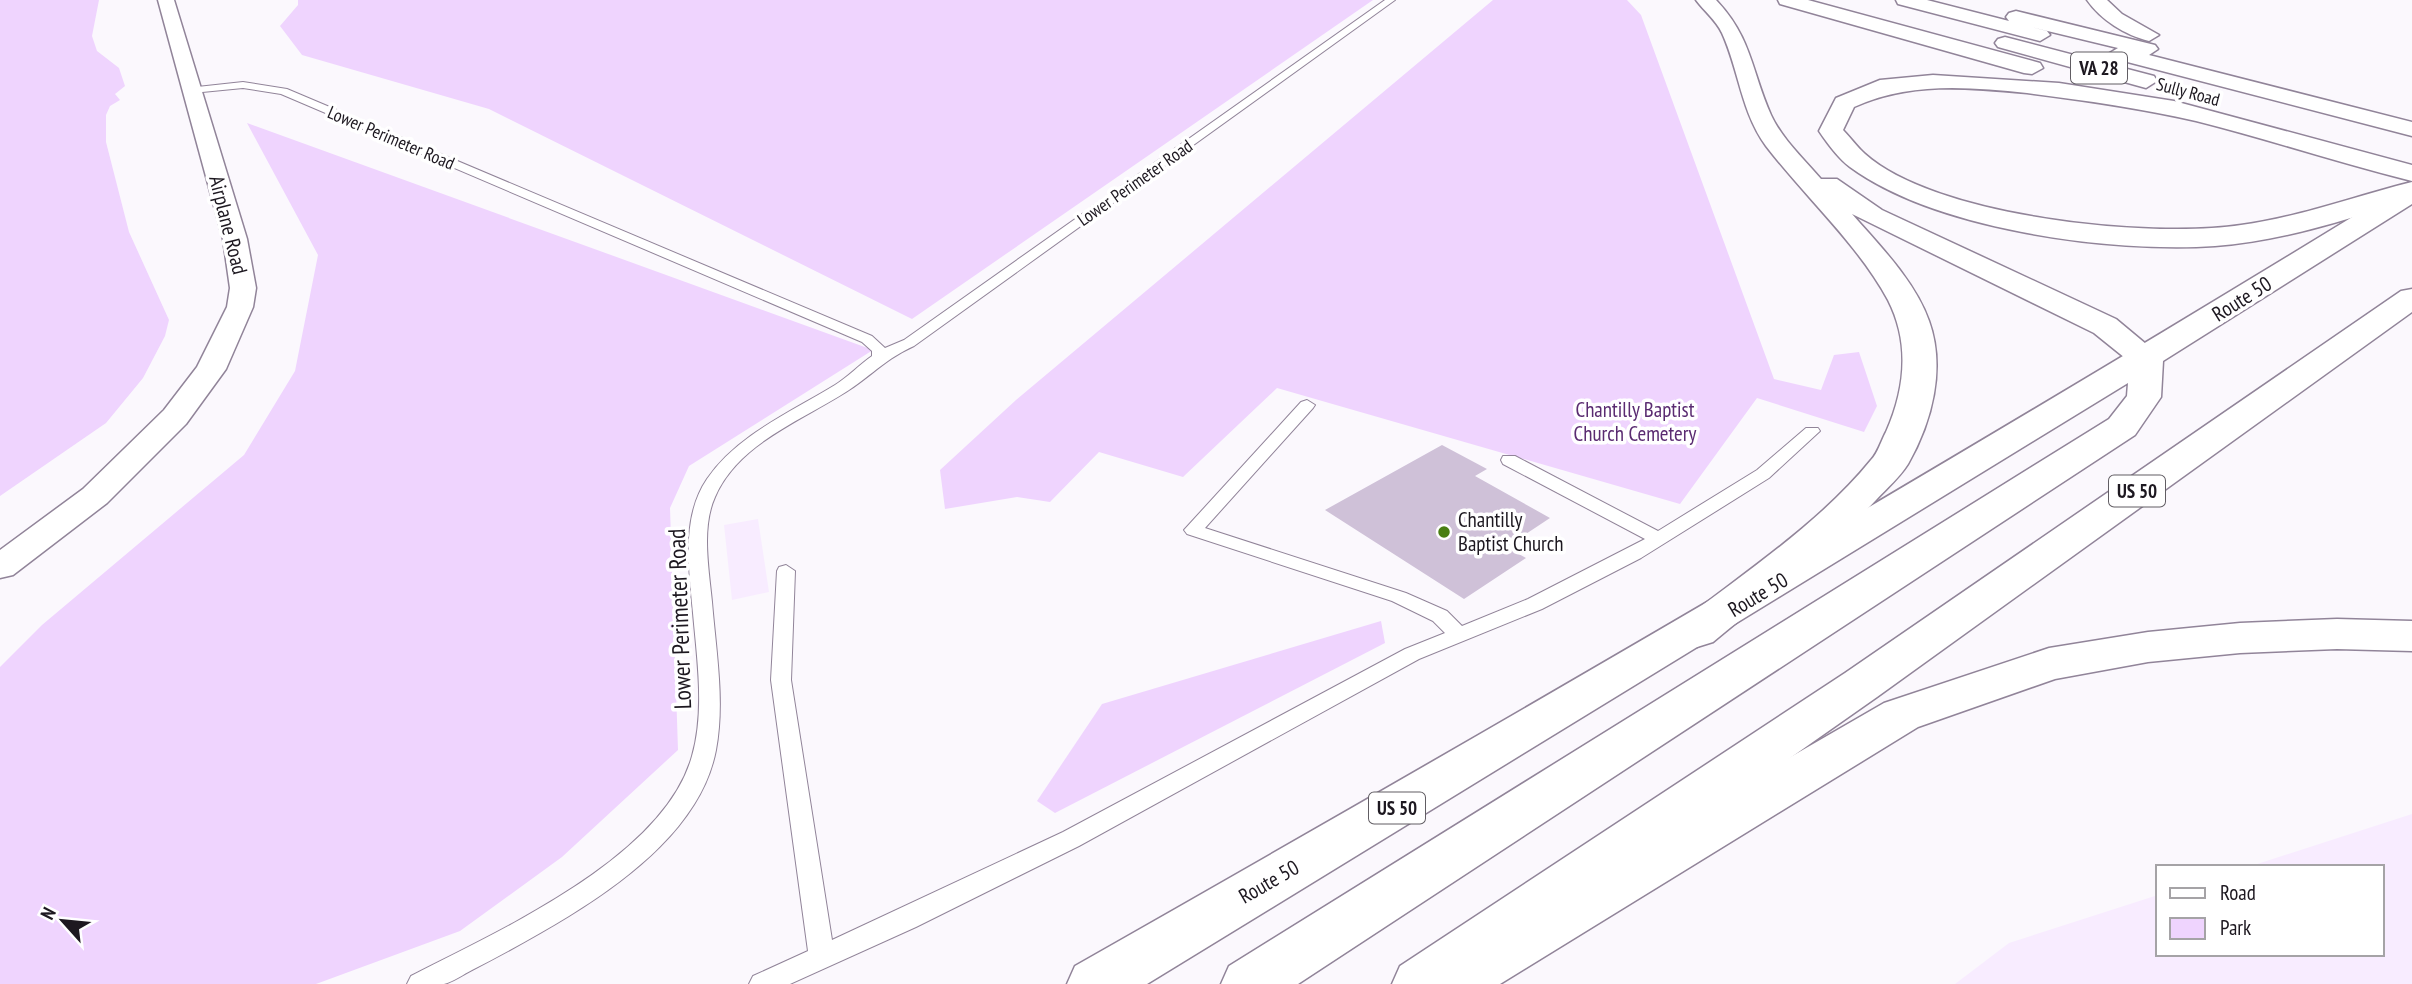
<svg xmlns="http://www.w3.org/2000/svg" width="2412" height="984" font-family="'PT Sans Narrow',sans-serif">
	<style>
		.built { fill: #f8ecff }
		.green { fill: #efd4fe }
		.building { fill: #cfc1d8 }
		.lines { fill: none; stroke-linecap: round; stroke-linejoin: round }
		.service-casing { stroke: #918499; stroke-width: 2 }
		.minor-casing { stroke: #918499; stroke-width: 3 }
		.trunk-casing { stroke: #918499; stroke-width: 3 }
		.motorway-casing { stroke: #918499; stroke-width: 3 }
		.service { fill: #fff; fill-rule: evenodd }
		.minor { fill: #fff; fill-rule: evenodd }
		.trunk { fill: #fff; fill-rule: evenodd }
		.motorway { fill: #fff; fill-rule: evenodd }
		.poi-dot { fill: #497e12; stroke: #fff; stroke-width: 2.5 }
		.labels { text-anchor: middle; stroke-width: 7; stroke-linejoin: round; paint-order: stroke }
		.far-street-label { font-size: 18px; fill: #1d1820; stroke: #fff }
		.shield { fill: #fff; stroke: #615d63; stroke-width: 2 }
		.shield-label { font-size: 19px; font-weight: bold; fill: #1d1820 }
		.street-label { font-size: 21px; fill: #1d1820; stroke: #fff }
		.park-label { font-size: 21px; fill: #5a2b71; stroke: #fff }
		.poi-label { font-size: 21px; fill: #1d1820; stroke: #fff; text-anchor: start }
		.near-street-label { font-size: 24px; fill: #1d1820; stroke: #fff }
	</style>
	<rect width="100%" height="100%" fill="#fbf8fd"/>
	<!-- built -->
	<g class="built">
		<path d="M758,519L769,592L732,600L724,525Z"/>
		<path d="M2412,814V984H1955L2009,943L2158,895V954H2382V867H2248Z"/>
	</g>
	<!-- green -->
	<g class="green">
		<path d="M0,0H99L92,36L97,51L119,68L125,86L115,94L120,100L110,106L106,115V142L129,232L169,320L165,336L143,378L106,423L0,496Z"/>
		<path d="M298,0H1373L912,319L489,109L302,55L280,26L298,5Z"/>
		<path d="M1493,0H1627L1641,15L1774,379L1821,390L1834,355L1859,352L1877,406L1864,432L1757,398L1680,504L1277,388L1183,477L1099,452L1050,502L1017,497L945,509L940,470L1016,400Z"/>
		<path d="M247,123L873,350L689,466L670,508L678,750L562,857L460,931L316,984H0V667L42,625L244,455L295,371L318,255Z"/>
		<path d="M1381,621L1385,643L1055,813L1037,801L1102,704Z"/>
	</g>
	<!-- building -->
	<path class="building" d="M1442,445L1487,469L1475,476L1550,518L1506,547L1526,558L1464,599L1325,510Z"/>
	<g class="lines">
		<!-- service casing -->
		<g class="service-casing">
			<g id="service">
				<path d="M1385,0H1395L914,346C887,358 873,374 849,390C803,420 738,443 715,497C701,528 709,570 712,602C716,651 725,702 716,750C702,824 629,879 569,916C538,935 505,953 472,970C464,974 453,982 444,984C432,984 419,984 407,984L411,976C498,931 664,858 692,756C705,711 697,659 693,613C689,569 681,517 707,479C737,435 791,412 835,385C848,377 859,365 872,356V351L862,342L281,94L243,88L192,93L188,92V88L243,82L287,89L872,336L885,348L904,340Z"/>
				<path d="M1307,400L1315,405L1313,408L1205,528L1406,593L1447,611L1462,626L1528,599L1645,539L1503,464L1501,460L1503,456H1515L1658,531L1757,470L1806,428H1818L1820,431L1769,478L1641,558L1542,609L1419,659L1079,846L916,927L790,984H749L753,976L808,951L771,680L777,571L779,567L786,565L795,571L791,680L832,940L1063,832L1405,649L1445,633L1433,621L1392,601L1187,534L1184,530L1301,402Z"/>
			</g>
		</g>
		<!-- minor casing -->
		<g class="minor-casing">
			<path id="minor" d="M158,0H174L247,239L256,288L253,307L226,369L186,424L107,503L13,575L0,578V550L83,489L164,410L197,367L227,307L230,288L223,239Z"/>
		</g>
		<!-- trunk casing -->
		<g class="trunk-casing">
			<g id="trunk">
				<path d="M2412,184V204L2163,361L2161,397L2135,435L1298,984H1221L1229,966L2109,419L2127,396L2128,383L1147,984H1067L1075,966C1522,712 1965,455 2403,186Z"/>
				<path d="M2412,289V312L1877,697L1468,984H1392L1400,966L1845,673L2401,291Z"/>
			</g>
		</g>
		<!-- motorway casing -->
		<g class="motorway-casing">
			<g id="motorway">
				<path d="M1696,0H1716C1752,38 1751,70 1771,115C1782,139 1804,159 1821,179H1837L1882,210L2116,319L2164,359L2159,366L2147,369L2135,366L2094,333L1852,214C1880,246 1915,281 1929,321C1946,368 1932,422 1908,464C1900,477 1887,488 1876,500C1827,552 1768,596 1713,642L1697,647L1681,642L1675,632L1681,622C1746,571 1819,524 1871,460C1878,453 1881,441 1886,432C1905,389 1910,343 1888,300C1857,243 1805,197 1766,146C1741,112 1739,70 1722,33C1716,20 1704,11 1696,0Z"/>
				<path d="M1778,0H1808L2040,63L2043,68L2032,74L2024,73L1780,4Z"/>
				<path d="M1896,0H1927L2009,21L2006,17L2009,13L2016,11L2155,45L2158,49L2149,55L2412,122V136L2112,58L2108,54L2118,48L2031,27L2047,31L2050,35L2040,41L1898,4Z"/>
				<path d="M2087,0H2107L2122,14L2159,35L2149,41C2125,35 2101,20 2087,0Z"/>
				<path d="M2005,37L2154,76L2157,81L2146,88L1998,47L1995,43L1998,39Z"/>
				<path d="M1933,75L2059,83L2174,101L2412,165V181C2339,163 2268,139 2196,121C2140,108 2083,100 2027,93C1966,87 1910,82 1854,107L1843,130C1851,138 1857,147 1865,154C1935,217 2150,239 2241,225C2300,217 2355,196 2412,182V199C2349,219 2282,241 2215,246C2111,253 1936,230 1850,167C1839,159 1827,143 1819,131L1836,98L1880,80Z"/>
				<path d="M2337,619L2412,621V651L2337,649L2240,653L2148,662L2055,679L1918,727L1500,984H1421L1429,966L1884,703L2049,648L2148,632L2240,623Z"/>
			</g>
		</g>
		<!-- service -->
		<use href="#service" class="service"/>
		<!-- minor -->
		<use href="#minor" class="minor"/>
		<!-- trunk -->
		<use href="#trunk" class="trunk"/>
		<!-- motorway -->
		<use href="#motorway" class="motorway"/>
	</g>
	<!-- markers -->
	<circle class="poi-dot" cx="1444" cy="532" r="7"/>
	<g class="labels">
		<!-- far-street labels -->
		<g class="far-street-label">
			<text transform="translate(2188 92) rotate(15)" y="6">Sully Road</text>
			<text transform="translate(391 138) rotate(23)" y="6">Lower Perimeter Road</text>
			<text transform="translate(1135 183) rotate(-35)" y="6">Lower Perimeter Road</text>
		</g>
		<!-- shield labels -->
		<g class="shield">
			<rect x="2071" y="52.5" width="56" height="31" rx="5"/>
			<rect x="2109" y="475.5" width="56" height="31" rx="5"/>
			<rect x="1369" y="792.5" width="56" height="31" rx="5"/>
		</g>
		<g class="shield-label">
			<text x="2099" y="75">VA 28</text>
			<text x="2137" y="498">US 50</text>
			<text x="1397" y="815">US 50</text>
		</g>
		<!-- street labels -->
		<g class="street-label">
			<text transform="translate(228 225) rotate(76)" y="7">Airplane Road</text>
			<text transform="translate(2242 299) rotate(-32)" y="7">Route 50</text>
			<text transform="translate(1758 595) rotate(-31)" y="7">Route 50</text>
			<text transform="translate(1269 882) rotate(-30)" y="7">Route 50</text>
		</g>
		<!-- park labels -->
		<g class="park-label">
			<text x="1635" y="417">Chantilly Baptist<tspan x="1635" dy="24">Church Cemetery</tspan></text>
		</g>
		<!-- poi labels -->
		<g class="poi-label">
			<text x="1458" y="527">Chantilly<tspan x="1458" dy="24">Baptist Church</tspan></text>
		</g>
		<!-- near-street labels -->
		<g class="near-street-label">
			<text transform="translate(680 619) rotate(-92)" y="8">Lower Perimeter Road</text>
		</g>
	</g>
	<!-- legend -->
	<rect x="2156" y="865" width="228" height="91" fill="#ffffff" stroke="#a5a3a6" stroke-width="2"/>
	<rect x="2170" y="888" width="35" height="10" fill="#ffffff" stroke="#a5a3a6" stroke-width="2"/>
	<text x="2220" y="900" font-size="21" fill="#1d1820">Road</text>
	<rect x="2170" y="918" width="35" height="21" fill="#efd4fe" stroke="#a5a3a6" stroke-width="2"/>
	<text x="2220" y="935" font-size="21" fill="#1d1820">Park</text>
	<!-- north arrow -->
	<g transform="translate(63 921) rotate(297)" stroke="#ffffff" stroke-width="5" paint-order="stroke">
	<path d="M0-5L12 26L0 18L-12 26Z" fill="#1d1820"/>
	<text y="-10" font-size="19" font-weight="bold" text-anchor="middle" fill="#1d1820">N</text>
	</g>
</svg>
